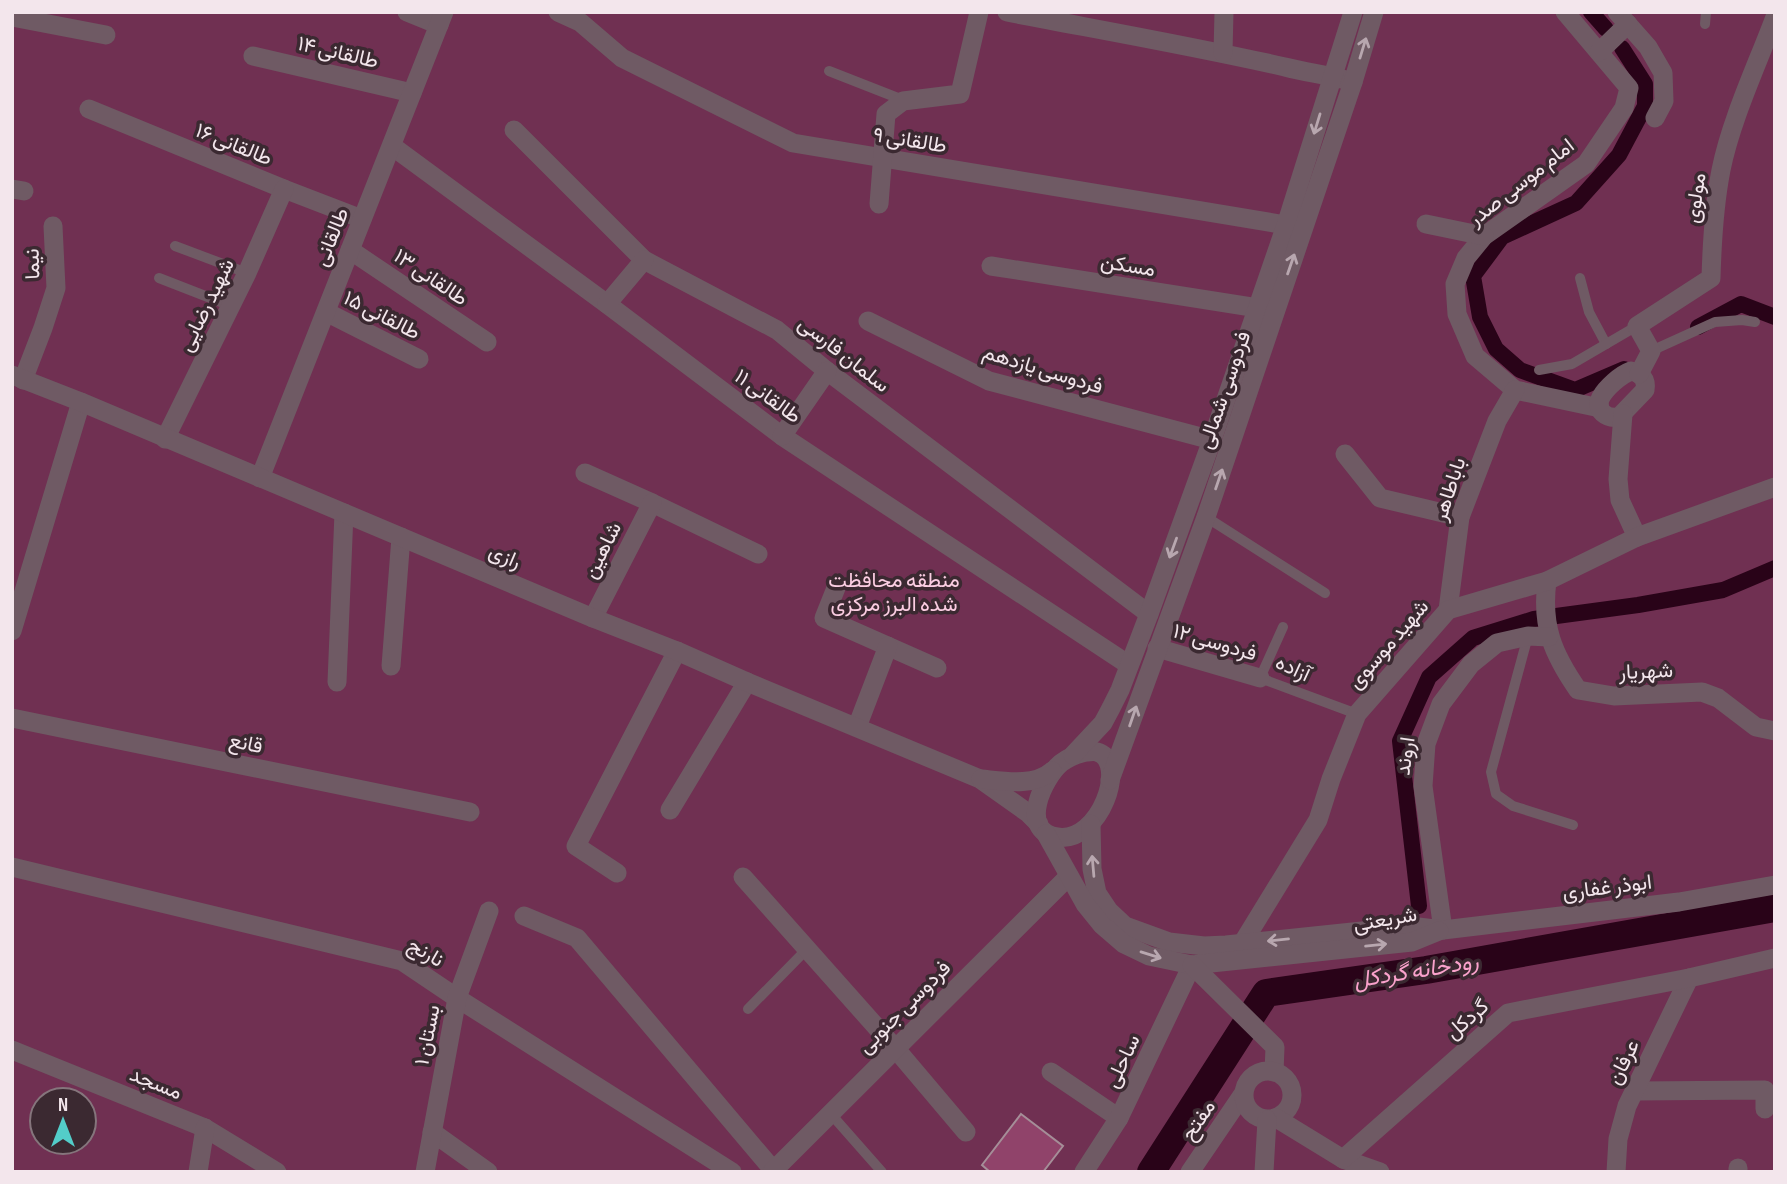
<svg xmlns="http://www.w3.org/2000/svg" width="1787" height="1184" font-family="'Sofia Sans Condensed',Vazirmatn,sans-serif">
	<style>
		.green { fill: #703052; fill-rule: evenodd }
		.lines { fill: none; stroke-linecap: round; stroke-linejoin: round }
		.canal { stroke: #290318; stroke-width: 16 }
		.river { stroke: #290318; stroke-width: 28 }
		.building { fill: #90436a; stroke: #a58e98; stroke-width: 2 }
		.service { stroke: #6f5a64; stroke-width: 10 }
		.minor { stroke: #6f5a64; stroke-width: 19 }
		.tertiary { stroke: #6f5a64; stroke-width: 19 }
		.oneway { stroke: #b8a7af }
		.labels { text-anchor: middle; stroke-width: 7; stroke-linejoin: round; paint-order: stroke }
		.street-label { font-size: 21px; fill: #f3e6ec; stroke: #3b2931 }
		.park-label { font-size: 21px; fill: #fbcde2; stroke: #3b2931 }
		.water-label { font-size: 23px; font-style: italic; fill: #faa2cc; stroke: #3b2931 }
	</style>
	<rect width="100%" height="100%" fill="#3b2931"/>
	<!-- green -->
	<path class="green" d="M12,12H1775V1172H12ZM42,1100H84V1142H42Z"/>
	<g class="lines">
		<!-- canal -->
		<g class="canal">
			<path d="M1591,12L1606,29"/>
			<path d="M1622,48L1645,84V106L1619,155L1576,203L1502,237L1473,276L1480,317L1496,349L1520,370L1575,390L1624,369"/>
			<path d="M1698,327L1741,304L1775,317"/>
			<path d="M1419,906L1400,741L1429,677L1473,638L1534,619L1638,605L1723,590L1775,568"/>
		</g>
		<!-- river -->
		<path class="river" d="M1151,1172L1266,993L1426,970L1775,908"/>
	</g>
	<!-- building -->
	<path class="building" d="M1021,1114L1063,1146L1043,1172H990L982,1165Z"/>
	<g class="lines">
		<!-- service -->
		<g class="service">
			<path d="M1705,24L1706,12"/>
			<path d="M829,71L903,100"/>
			<path d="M175,246L247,273"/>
			<path d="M159,278L231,306"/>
			<path d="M1580,278L1589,312L1606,344"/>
			<path d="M1651,351L1715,322L1742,320L1755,322"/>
			<path d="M1539,370L1572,364L1637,326"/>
			<path d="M1206,517L1325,593"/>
			<path d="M1283,627L1260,678L1357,714"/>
			<path d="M1528,636L1491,772L1496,794L1513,806L1573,825"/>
			<path d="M748,1009L807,949"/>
			<path d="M830,1113L882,1172"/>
		</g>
		<!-- minor -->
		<g class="minor">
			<path d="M407,12L439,25"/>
			<path d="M558,12L580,22L622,58L793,143L1286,225"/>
			<path d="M1007,12C1100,30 1193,46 1285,67C1308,73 1330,75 1353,82"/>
			<path d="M1565,12L1629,88L1624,108L1586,164L1484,236L1466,258L1455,284L1457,314L1475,356L1515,390L1600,408"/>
			<path d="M1617,12L1648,47L1663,73L1664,101L1655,118"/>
			<path d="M12,17L106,35"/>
			<path d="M1599,52L1628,24"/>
			<path d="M1223,53L1224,12"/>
			<path d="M253,56L412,93"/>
			<path d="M89,109L284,189L362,219"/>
			<path d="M514,130L644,260L777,330L827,371L1149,614"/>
			<path d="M392,146L607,304L782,436L1129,665"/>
			<path d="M12,189L24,191"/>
			<path d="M879,204L886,114L903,101L960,94L979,12"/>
			<path d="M1426,224L1484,236"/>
			<path d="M350,250L487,342"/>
			<path d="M991,266L1258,308"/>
			<path d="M607,304L644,260"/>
			<path d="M326,312L419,359"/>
			<path d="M868,321L989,381L1212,440"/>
			<path d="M1631,371C1641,373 1647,379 1645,390L1619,417C1607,419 1594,411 1601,397C1606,388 1620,375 1631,371Z"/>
			<path d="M1639,374L1651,351L1637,326L1711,278C1712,242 1714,206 1721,170C1731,120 1757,65 1775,17"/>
			<path d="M23,380L43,328L56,288L53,226"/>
			<path d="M1623,414L1618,479L1620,500L1637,537"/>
			<path d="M782,436L827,371"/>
			<path d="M165,439L247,273L284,189"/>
			<path d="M1345,454L1380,498L1460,517"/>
			<path d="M585,473L652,503L758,554"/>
			<path d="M260,478L444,12"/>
			<path d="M1547,581C1541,626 1553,654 1578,690L1614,696L1702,692L1718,698L1756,727L1775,731"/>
			<path d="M836,588L824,618L937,668"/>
			<path d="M1448,610L1460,517L1497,421L1515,390"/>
			<path d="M593,618L652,503"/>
			<path d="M12,631L81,402"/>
			<path d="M1157,648L1260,678"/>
			<path d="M391,666L401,537"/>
			<path d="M337,682L344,513"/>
			<path d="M12,718L470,812"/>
			<path d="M857,727L888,646"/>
			<path d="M670,810L747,682"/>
			<path d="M12,867L402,961L457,998L732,1172"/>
			<path d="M617,873L576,846L677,651"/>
			<path d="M743,877L895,1048L966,1132"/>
			<path d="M524,916L577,938L773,1170"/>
			<path d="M1443,930L1423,786L1426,744L1441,704L1471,664L1497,643L1528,636L1549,637"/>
			<path d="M1242,944L1318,820L1331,779L1357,714L1448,610L1547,581L1637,537L1775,487"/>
			<path d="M12,1050L205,1128L277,1172"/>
			<path d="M1051,1072L1119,1118"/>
			<path d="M1635,1091L1765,1090V1109"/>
			<path d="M432,1132L488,1172"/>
			<path d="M1343,1159L1380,1172"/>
			<path d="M198,1172L205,1128"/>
			<path d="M425,1172L457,998L489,911"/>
			<path d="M772,1172L1069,876"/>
			<path d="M1084,1172L1119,1118L1192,965"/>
			<path d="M1190,1172L1243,1094"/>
			<path d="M1616,1172L1618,1139L1627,1106L1689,978"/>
			<path d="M1738,1172V1168"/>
		</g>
		<!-- tertiary -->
		<g class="tertiary">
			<path d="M12,375L81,402L593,618L677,651L747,682L980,779L1028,813L1039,824"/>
			<path d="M1086,752C1090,752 1093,751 1097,752C1129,761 1100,844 1057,837C1018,831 1043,778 1061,763C1069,757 1077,754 1086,752Z"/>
			<path d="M1073,755L1103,723L1111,708L1120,690L1149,614L1212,440L1286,225L1353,12"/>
			<path d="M981,779C1003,781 1034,787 1052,771"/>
			<path d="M1110,780L1206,517L1353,82L1374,12"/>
			<path d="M1091,824L1092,869L1097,893L1109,911L1125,926L1169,942L1204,946L1226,945L1410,926L1443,930L1679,902L1775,885"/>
			<path d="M1046,834L1085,904L1102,925L1124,944L1149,956L1192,965L1412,942L1439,931"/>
			<path d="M1192,965L1275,1047L1274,1072"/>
			<circle cx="1268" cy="1095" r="24"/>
			<path d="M1276,1118L1343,1159L1508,1013L1689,978L1775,958"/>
			<path d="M1264,1172L1267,1120"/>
		</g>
	</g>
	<!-- one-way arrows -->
	<defs><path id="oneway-shaft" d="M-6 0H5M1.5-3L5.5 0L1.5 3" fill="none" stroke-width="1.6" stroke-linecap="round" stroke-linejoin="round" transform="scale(1.75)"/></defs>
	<g class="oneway">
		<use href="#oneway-shaft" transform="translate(1363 48) rotate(-73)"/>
		<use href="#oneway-shaft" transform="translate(1317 124) rotate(107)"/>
		<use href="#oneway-shaft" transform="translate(1291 264) rotate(-71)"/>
		<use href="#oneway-shaft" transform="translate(1219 479) rotate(-71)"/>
		<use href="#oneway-shaft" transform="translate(1173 548) rotate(110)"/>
		<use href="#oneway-shaft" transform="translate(1133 716) rotate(-71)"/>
		<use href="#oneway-shaft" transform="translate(1093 866) rotate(-95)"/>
		<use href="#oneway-shaft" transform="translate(1278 940) rotate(174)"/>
		<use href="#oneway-shaft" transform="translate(1376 945) rotate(-6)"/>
		<use href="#oneway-shaft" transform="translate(1151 955) rotate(17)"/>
	</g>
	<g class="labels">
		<!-- street labels -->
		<g class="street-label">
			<text transform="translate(338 52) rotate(13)" y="7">طالقانی ۱۴</text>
			<text transform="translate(910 140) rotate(9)" y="7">طالقانی ۹</text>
			<text transform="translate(234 144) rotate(22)" y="7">طالقانی ۱۶</text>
			<text transform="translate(1521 182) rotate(-38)" y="7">امام موسی صدر</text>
			<text transform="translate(1695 198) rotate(-82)" y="7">مولوی</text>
			<text transform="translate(331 237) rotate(-68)" y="7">طالقانی</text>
			<text transform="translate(32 264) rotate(-92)" y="7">نیما</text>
			<text transform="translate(1128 265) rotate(9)" y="7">مسکن</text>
			<text transform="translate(431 277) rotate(34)" y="7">طالقانی ۱۳</text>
			<text transform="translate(206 305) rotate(-64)" y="7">شهید رضایی</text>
			<text transform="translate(382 315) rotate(27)" y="7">طالقانی ۱۵</text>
			<text transform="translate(844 354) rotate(38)" y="7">سلمان فارسی</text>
			<text transform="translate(1043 369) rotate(17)" y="7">فردوسی یازدهم</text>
			<text transform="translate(1224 390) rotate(-71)" y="7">فردوسی شمالی</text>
			<text transform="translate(768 396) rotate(36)" y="7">طالقانی ۱۱</text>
			<text transform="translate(1449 489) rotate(-72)" y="7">باباطاهر</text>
			<text transform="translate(602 550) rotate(-63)" y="7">شاهین</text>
			<text transform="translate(505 556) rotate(23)" y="7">رازی</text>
			<text transform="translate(1215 642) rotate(16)" y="7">فردوسی ۱۲</text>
			<text transform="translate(1388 644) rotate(-49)" y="7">شهید موسوی</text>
			<text transform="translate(1293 668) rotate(25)" y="7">آزاده</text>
			<text transform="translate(1646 671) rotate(-2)" y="7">شهریار</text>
			<text transform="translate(246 743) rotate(12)" y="7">قانع</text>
			<text transform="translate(1405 756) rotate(-82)" y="7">اروند</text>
			<text transform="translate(1607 887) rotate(-7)" y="7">ابوذر غفاری</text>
			<text transform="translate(1385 919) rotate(-10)" y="7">شریعتی</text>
			<text transform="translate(426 952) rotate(30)" y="7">نارنج</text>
			<text transform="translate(904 1007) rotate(-45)" y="7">فردوسی جنوبی</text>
			<text transform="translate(1467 1019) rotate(-41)" y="7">گردکل</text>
			<text transform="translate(427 1035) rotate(-79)" y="7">بستان ۱</text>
			<text transform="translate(1122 1061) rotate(-65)" y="7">ساحلی</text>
			<text transform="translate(1623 1062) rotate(-64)" y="7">عرفان</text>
			<text transform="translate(156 1083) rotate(22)" y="7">مسجد</text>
			<text transform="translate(1198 1120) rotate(-56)" y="7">مفتح</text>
		</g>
		<!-- park labels -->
		<g class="park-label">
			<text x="894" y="587">منطقه محافظت<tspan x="894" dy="24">شده البرز مرکزی</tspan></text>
		</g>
		<!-- water labels -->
		<g class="water-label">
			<text transform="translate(1416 970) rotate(-9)" y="8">رودخانه گردکل</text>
		</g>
	</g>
	<!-- border -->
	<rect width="1787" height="1184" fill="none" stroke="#f3e6ec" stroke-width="28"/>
	<!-- north arrow -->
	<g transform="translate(63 1121)"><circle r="33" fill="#3b2931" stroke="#85757c" stroke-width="2"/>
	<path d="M0-5L12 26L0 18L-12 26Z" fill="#53cdc9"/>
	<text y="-10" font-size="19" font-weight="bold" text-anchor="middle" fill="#f3e6ec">N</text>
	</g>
</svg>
